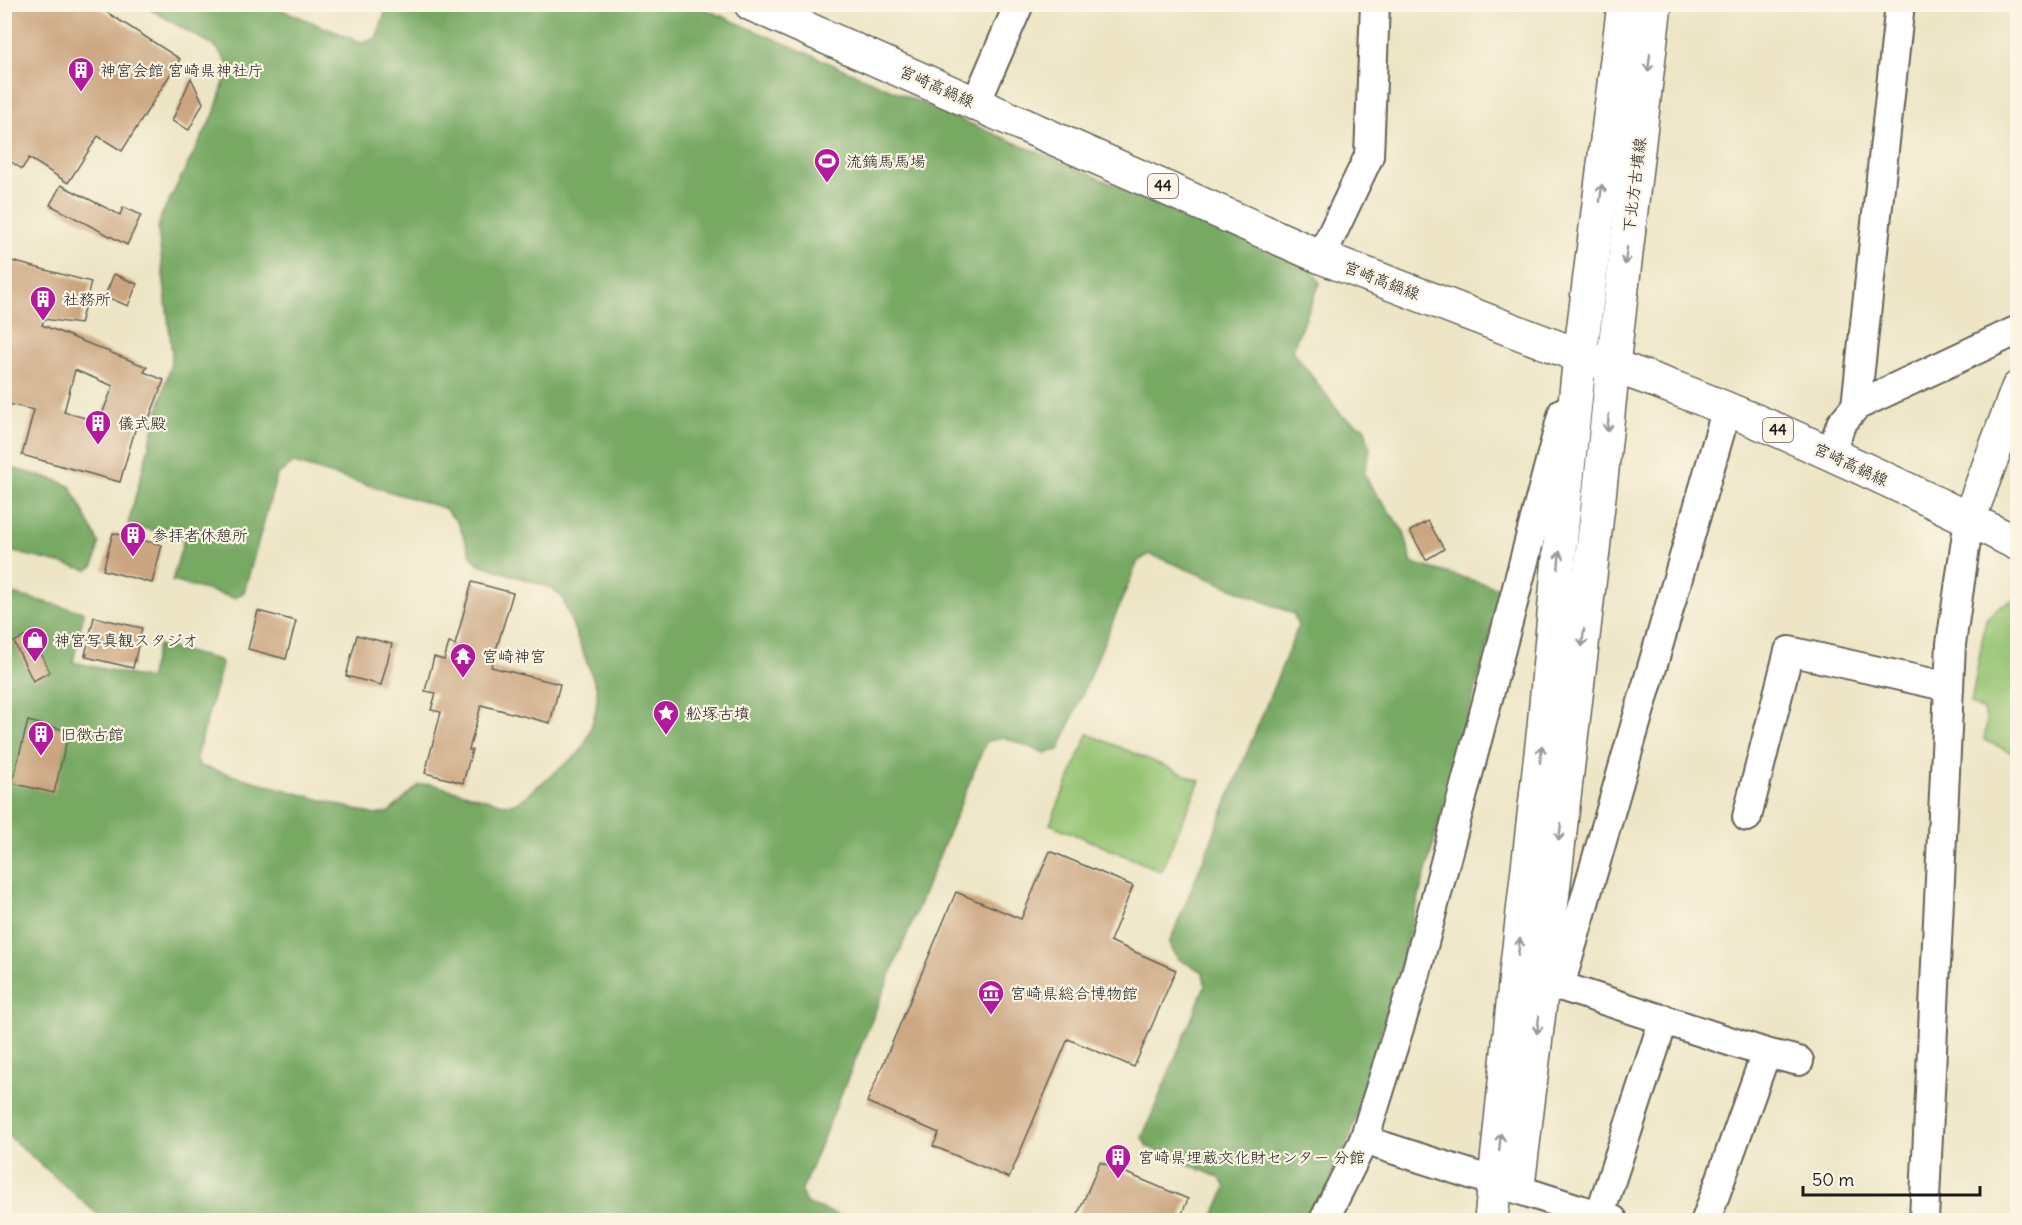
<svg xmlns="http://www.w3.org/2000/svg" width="2022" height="1225" font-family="Delius,'Klee One',sans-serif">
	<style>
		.green { fill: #94c371; stroke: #587046; stroke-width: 1.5 }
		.forest { fill: #77a963; stroke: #4a6240; stroke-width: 1.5 }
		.building { fill: #cba57f; fill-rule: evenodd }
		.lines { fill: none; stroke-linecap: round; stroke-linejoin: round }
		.minor-casing { stroke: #656257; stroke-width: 32 }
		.tertiary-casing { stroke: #656257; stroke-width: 36 }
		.secondary-casing { stroke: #656257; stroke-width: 36 }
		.primary-casing { stroke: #656257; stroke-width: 36 }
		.minor { stroke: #fff; stroke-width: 28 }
		.tertiary { stroke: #fff; stroke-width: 33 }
		.secondary { stroke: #fff; stroke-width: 33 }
		.primary { stroke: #fff; stroke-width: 33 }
		.oneway { stroke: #999 }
		.labels { text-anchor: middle; stroke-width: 4.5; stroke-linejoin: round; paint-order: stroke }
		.shield { fill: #fcf5e5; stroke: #5f5d58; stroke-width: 1.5 }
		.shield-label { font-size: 15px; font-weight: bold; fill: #1c1c1c }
		.poi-label { font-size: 16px; fill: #1c1c1c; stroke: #fcf5e5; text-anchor: start }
		.street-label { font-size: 16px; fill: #1c1c1c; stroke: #fcf5e5 }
	</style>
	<rect width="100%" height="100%" fill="#fcf5e5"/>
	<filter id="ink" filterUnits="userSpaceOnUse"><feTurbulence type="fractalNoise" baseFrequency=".0167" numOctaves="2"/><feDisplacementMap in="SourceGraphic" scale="12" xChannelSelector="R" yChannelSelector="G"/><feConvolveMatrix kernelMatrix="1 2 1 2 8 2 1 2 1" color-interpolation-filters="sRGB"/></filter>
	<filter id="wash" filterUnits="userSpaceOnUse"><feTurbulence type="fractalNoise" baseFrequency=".008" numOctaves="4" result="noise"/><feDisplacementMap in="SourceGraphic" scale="24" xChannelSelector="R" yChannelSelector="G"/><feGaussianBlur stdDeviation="1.35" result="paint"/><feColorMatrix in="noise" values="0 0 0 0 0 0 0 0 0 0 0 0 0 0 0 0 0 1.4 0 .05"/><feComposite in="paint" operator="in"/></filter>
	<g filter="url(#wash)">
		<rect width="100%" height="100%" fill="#ede5c5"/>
		<!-- green -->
		<g class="green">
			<path d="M2015,599L2018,600L2017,755L1984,740L1987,722L1983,710L1971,703L1986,619L2000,606Z"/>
			<path d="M1088,734L1200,781L1161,871L1050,824Z"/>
		</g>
		<!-- forest -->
		<g class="forest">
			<path d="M143,5H270L363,43L376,38L388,5H696L933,108L1310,267L1320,283L1292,350L1342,416L1365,428L1370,450L1364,473L1370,485L1404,532L1412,563L1503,589L1391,999L1350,1137L1312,1220H1212L1226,1187L1220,1178L1148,1147L1142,1138L1205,986L1203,972L1178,959L1169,944L1298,627L1294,614L1150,554L1138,561L1059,750L1045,753L1003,737L986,742L801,1192L806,1203L851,1220H104L5,1133V592L84,612L73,662L149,679L158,645L219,660L222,665L196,758L200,766L375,815L389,812L419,785L431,784L507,805L518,802L579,753C589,739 599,706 597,689L562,597L551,588L479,564L472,557L458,523L444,508L294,463L277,475L244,592L235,598L172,581L184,539L128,524L170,367L172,354L158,229L161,216L214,114L229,66L217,48Z"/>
			<path d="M5,465C26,475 52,475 71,487L99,543L94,565L88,570L5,550Z"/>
		</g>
		<g id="blocks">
			<!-- building -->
			<g class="building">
				<path d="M15,4H94L180,59L122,151L98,136L68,183L29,158L22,169L4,157V20Z"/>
				<path d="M191,78L203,103L189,130L172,121Z"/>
				<path d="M61,185L120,215L123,207L141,215L127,245L50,205Z"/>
				<path d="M4,259L91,282L80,324L44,319L42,325L147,367L144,372L164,380L146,426L137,423L120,482L22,455L34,410L4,403ZM75,370L113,386L99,422L64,412Z"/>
				<path d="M114,274L137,284L128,306L105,296Z"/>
				<path d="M1428,521L1444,549L1426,560L1410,531Z"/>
				<path d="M113,533L162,545L152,583L103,570Z"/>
				<path d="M472,582L513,593L491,667L560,684L550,723L481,705L469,750H472L463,783L425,773L441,712L431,710L436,693L425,691L434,657L444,660L449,643L455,645Z"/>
				<path d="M258,611L296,621L286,659L248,649Z"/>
				<path d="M94,617L142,628L133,668L86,657L87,654L85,655Z"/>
				<path d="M31,633L50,672L33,681L14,642Z"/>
				<path d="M357,635L392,644L381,685L346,676Z"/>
				<path d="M28,721L69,731L54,793L12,783Z"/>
				<path d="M1050,851L1133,886L1110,941L1176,970L1134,1067L1068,1039L1009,1178L933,1146L939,1133L867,1102L956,892L1021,919Z"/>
				<path d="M1100,1162L1188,1199L1179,1221H1075Z"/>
			</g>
		</g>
	</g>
	<g filter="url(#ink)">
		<use href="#blocks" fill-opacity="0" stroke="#656257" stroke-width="1.5"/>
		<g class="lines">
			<!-- minor casing -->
			<g class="minor-casing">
				<g id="minor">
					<path d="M976,103L1019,4"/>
					<path d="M1321,257L1369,156L1375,4"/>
					<path d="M1856,406L1900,4"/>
					<path d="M1831,453L1841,424L1856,406L2018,330"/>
					<path d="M1747,817L1789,651L1949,687"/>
					<path d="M1560,986L1727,408"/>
					<path d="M1543,990L1560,986L1766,1053L1799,1061"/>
					<path d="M1364,1140L1613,1220"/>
					<path d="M1324,1220L1364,1140L1415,977L1563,412"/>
					<path d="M1598,1220L1664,1019"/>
					<path d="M1706,1220L1766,1053"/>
					<path d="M1924,1220L1951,644L1969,519"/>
				</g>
			</g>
			<!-- tertiary casing -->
			<g class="tertiary-casing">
				<g id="tertiary">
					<path d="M1519,1177C1533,1067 1545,958 1558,848C1577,687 1597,526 1613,365"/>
					<path d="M1491,1220L1516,974L1544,727L1562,524L1580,356"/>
				</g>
			</g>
			<!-- secondary casing -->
			<g class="secondary-casing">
				<g id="secondary">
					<path d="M1580,356L1624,4"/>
					<path d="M1613,365L1655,4"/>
					<path d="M1969,519L2018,388"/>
				</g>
			</g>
			<!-- primary casing -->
			<g class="primary-casing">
				<path id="primary" d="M751,4L1321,257L1580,356C1649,376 1716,404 1782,432C1861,467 1940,504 2018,544"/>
			</g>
			<!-- minor -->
			<use href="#minor" class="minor"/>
			<!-- tertiary -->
			<use href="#tertiary" class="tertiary"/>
			<!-- secondary -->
			<use href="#secondary" class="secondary"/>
			<!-- primary -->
			<use href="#primary" class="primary"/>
		</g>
		<!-- one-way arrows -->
		<defs><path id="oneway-shaft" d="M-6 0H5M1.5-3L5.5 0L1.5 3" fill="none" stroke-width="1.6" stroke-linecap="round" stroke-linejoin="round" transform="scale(1.5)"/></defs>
		<g class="oneway">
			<use href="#oneway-shaft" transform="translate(1649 63) rotate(97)"/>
			<use href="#oneway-shaft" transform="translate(1601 193) rotate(-83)"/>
			<use href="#oneway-shaft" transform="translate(1626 256) rotate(97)"/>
			<use href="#oneway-shaft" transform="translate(1608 423) rotate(96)"/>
			<use href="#oneway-shaft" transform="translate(1559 560) rotate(-85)"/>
			<use href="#oneway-shaft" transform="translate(1583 638) rotate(97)"/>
			<use href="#oneway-shaft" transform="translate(1541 754) rotate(-83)"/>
			<use href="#oneway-shaft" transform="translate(1560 832) rotate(97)"/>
			<use href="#oneway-shaft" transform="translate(1519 947) rotate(-83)"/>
			<use href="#oneway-shaft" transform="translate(1538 1025) rotate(97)"/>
			<use href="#oneway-shaft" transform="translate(1500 1142) rotate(-85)"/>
		</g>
	</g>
	<!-- icons -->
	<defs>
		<g id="building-pin" transform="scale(1.35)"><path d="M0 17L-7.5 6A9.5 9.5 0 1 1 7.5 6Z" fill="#b5179e" stroke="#fcf5e5"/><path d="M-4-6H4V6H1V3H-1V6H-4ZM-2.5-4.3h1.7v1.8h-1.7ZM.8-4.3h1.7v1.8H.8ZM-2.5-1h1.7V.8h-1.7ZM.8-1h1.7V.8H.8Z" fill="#fff"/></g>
		<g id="stadium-pin" transform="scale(1.35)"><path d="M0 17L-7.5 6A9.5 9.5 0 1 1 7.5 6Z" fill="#b5179e" stroke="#fcf5e5"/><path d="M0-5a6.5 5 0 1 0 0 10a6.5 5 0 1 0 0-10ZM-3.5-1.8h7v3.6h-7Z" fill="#fff"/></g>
		<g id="shop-pin" transform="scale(1.35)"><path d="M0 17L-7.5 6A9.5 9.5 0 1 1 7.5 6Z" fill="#b5179e" stroke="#fcf5e5"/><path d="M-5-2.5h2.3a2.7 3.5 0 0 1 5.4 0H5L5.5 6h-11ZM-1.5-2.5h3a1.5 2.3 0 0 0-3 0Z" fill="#fff"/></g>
		<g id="temple-pin" transform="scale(1.35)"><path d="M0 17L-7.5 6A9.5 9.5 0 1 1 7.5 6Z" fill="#b5179e" stroke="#fcf5e5"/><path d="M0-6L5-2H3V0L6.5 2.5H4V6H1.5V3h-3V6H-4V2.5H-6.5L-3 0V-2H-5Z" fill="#fff"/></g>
		<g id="sight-pin" transform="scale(1.35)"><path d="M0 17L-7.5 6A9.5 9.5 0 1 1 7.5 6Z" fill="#b5179e" stroke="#fcf5e5"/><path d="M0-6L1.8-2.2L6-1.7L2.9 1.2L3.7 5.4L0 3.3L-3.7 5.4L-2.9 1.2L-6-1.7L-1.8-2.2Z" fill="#fff"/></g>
		<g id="museum-pin" transform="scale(1.35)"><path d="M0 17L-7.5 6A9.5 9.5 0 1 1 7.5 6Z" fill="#b5179e" stroke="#fcf5e5"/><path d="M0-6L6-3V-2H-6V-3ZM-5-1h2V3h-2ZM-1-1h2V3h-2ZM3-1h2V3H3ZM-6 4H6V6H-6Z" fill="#fff"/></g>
	</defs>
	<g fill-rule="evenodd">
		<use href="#building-pin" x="81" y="70"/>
		<use href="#stadium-pin" x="827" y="161"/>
		<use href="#building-pin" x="43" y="299"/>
		<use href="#building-pin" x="98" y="423"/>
		<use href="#building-pin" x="133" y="535"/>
		<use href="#shop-pin" x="35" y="640"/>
		<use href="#temple-pin" x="463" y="656"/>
		<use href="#sight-pin" x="666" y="713"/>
		<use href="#building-pin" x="41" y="734"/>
		<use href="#museum-pin" x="991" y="993"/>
		<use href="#building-pin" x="1118" y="1157"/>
	</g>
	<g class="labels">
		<!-- shield labels -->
		<g class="shield">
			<rect x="1148" y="174" width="30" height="24" rx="4.5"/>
			<rect x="1763" y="418" width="30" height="24" rx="4.5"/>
		</g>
		<g class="shield-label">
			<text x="1163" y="191">44</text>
			<text x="1778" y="435">44</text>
		</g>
		<!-- poi labels -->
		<g class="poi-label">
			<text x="100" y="76">神宮会館 宮崎県神社庁</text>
			<text x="846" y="167">流鏑馬馬場</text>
			<text x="63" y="305">社務所</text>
			<text x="118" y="429">儀式殿</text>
			<text x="152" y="541">参拝者休憩所</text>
			<text x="54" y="646">神宮写真観スタジオ</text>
			<text x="482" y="662">宮崎神宮</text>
			<text x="686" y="719">舩塚古墳</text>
			<text x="60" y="740">旧徴古館</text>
			<text x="1010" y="999">宮崎県総合博物館</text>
			<text x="1138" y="1163">宮崎県埋蔵文化財センター 分館</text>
		</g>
		<!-- street labels -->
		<g class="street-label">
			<text transform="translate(937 86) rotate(24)" y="6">宮崎高鍋線</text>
			<text transform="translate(1634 185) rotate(-83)" y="6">下北方古墳線</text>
			<text transform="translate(1382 280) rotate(21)" y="6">宮崎高鍋線</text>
			<text transform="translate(1851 464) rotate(25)" y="6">宮崎高鍋線</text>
		</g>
	</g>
	<!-- margin -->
	<rect width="2022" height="1225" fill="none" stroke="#fcf5e5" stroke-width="24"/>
	<!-- scale -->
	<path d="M1803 1186v9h177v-9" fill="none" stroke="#1c1c1c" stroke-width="3"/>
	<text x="1812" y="1186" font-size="18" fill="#1c1c1c" stroke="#fcf5e5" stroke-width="4.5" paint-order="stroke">50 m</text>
</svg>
